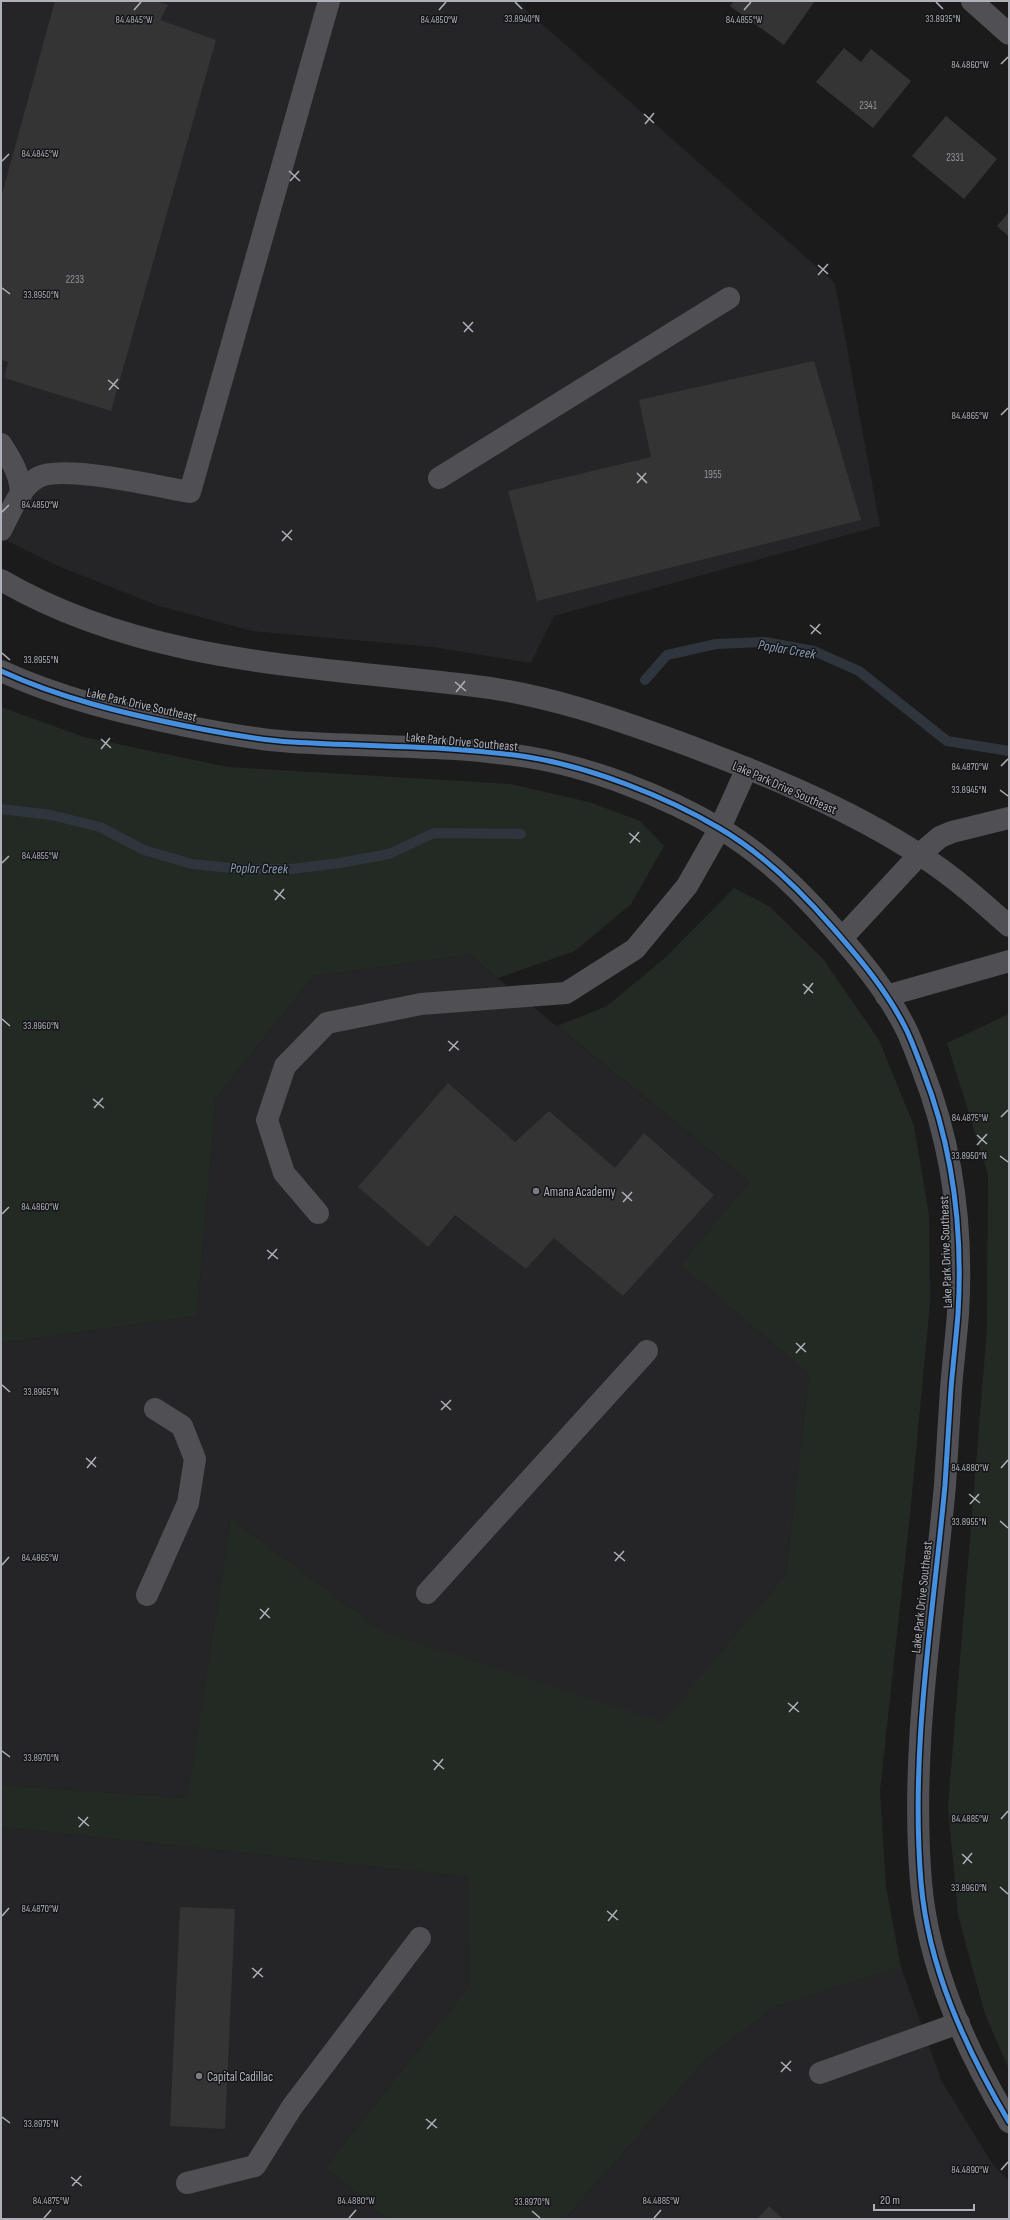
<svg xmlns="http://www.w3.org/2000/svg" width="1010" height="2220" font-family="'Sofia Sans Condensed',sans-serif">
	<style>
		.built { fill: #252527 }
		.green { fill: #232a24 }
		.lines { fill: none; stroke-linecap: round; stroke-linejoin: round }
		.stream { stroke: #2f353c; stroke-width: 10 }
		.building { fill: #343435 }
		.minor { stroke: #505054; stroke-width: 22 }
		.cycleway-casing { stroke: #151517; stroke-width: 8 }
		.cycleway { stroke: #468fdf; stroke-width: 5 }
		.ticks { fill: none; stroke: #aeb1ba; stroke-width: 1.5 }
		.poi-dot { fill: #7b7c82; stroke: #151517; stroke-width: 1.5 }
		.labels { text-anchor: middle; stroke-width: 3; stroke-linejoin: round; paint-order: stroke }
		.number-label { font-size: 11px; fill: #909299 }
		.street-label { font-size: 13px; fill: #aeb1ba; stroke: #151517 }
		.poi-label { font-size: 13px; fill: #aeb1ba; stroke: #151517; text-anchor: start }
		.water-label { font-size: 14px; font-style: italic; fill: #899db2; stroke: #151517 }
		.ticks-label { font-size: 10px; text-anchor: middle; fill: #aeb1ba; stroke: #151517; stroke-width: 3; stroke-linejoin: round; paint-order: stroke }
	</style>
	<rect width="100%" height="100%" fill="#1b1b1b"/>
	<!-- built -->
	<g class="built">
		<path d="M1,1H516L835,283L880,526L554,616L531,663L433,647L252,631L159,606L58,566L1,538Z"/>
		<path d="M469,955L749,1182L680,1265L809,1374L786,1574L663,1723L382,1631L231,1518L187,1798L1,1785V1343L197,1316L216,1098L314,976Z"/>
		<path d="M1,1827L470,1877V1985L325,2167L387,2219H1Z"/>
		<path d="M901,1967L941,2080L992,2163L1009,2181V2219H565L706,2059L774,2007Z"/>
	</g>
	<!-- green -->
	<g class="green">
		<path d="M1,707L84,737L228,767L510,784L589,802L640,821L664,846L631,904L575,951L498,978L469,955L314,976L216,1098L197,1316L1,1343Z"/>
		<path d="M734,888L769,906L823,959L879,1040L914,1126L929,1215L930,1303L910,1515L880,1790L886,1887L901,1967L774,2007L706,2059L565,2219H387L325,2167L470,1985L469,1877L1,1827V1785L187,1798L231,1518L382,1631L663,1722L786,1574L809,1374L680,1265L749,1182L557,1026L607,1006L666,957Z"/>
		<path d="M1009,1014V2069L985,2014L958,1915L948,1807L987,1329L988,1174L947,1043Z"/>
	</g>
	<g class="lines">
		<!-- stream -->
		<g class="stream">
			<path d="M645,680L667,655L716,644L765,642L814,651L859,671L947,741L1009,751"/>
			<path d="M1,809L51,815L100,827L144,850L192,864L241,869H291L340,863L389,854L434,833L521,834"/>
		</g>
	</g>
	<!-- building -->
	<g class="building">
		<path d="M55,1H155L168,5L160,20L216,40L111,411L4,378L8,362L1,360V198Z"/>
		<path d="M734,1H813L814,2L784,45L730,6Z"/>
		<path d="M844,48L861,62L871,49L911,81L873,128L816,82Z"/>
		<path d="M946,116L997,159L964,199L912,156Z"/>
		<path d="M1009,212V237L997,226Z"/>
		<path d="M814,361L861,520L537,601L508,491L651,457L639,400Z"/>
		<path d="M448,1083L515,1142L549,1111L615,1168L644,1133L714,1195L623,1296L554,1238L526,1269L455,1215L428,1247L358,1187Z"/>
		<path d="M180,1907L235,1909L225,2129L170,2126Z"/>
		<path d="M769,2206L783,2219H757Z"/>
	</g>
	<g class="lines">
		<!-- minor -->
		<g class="minor">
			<path d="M972,1L1009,34"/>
			<path d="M1,444C11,460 21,475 21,495"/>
			<path d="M439,478L729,298"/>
			<path d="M1,530C10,514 19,488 37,478C61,463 159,487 190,492L329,1"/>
			<path d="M1,580C145,664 314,666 475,686C545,694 613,718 679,742C760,772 848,808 920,855C952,875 981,901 1009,926"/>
			<path d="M1,671C60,698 122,713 186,726C221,733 257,740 292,742C370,747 451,745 528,757C590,767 665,796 719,828C762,853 799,889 832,927C860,959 888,992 907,1031C913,1044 918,1058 923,1071C953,1148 963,1231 958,1314C956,1339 953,1364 951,1389C949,1421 947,1453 945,1485C933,1617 910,1749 921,1882C928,1968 966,2049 1009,2122"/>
			<path d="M842,938L920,854L940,837L952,832L1009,818"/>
			<path d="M886,996L1009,961"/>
			<path d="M318,1213L284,1173L267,1120L285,1066L327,1023L421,1004L566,993L635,949L687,886L720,828L747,768"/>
			<path d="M427,1593L647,1351"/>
			<path d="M147,1595L188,1503L195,1459L182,1426L155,1409"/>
			<path d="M820,2073L959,2023"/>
			<path d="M187,2183L255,2166L292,2107L420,1938"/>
		</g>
		<!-- cycleway casing -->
		<g class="cycleway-casing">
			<path id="cycleway" d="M1,671C60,698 122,713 186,726C221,733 257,740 292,742C370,747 451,745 528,757C590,767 665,796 719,828C762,853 799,889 832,927C860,959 888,992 907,1031C913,1044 918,1058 923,1071C953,1148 963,1231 958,1314C956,1339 953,1364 951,1389C949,1421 947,1453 945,1485C933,1617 910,1749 921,1882C928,1968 966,2049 1009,2122"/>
		</g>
		<!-- cycleway -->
		<use href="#cycleway" class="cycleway"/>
	</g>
	<!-- ticks -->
	<path class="ticks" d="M515,2L522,9M936,2L943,9M134,10L141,2M439,10L446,2M744,10L751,2M1001,64L1008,57M644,114L654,123M645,124L654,113M2,161L9,154M289,171L300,181M290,181L299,171M818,265L828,274M818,275L828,264M2,288L10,294M463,322L473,332M464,332L473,322M108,380L119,389M109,390L118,379M1001,415L1008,408M637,473L647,483M637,483L646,473M2,512L9,505M282,531L292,540M282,541L292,530M810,625L821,634M811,634L820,624M2,653L10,660M455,682L466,691M456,692L465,681M101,739L111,748M101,749L110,738M1001,766L1008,759M1000,790L1008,796M629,833L640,842M630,843L639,832M2,863L9,856M274,890L285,899M275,900L284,889M803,984L813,993M804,994L813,983M2,1019L10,1026M448,1041L459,1050M449,1051L458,1041M93,1099L104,1108M94,1108L103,1098M1001,1117L1008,1110M977,1135L987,1144M977,1145L987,1134M1000,1156L1008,1162M622,1192L632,1201M623,1202L632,1192M2,1214L9,1207M267,1250L278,1259M268,1259L277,1249M796,1343L806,1352M796,1353L805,1343M2,1385L10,1392M441,1401L451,1410M441,1410L451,1400M86,1458L96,1467M87,1468L96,1457M1001,1468L1008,1460M969,1494L980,1503M970,1504L979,1494M1000,1521L1008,1528M614,1552L625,1561M615,1561L624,1551M2,1565L9,1557M260,1609L270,1618M260,1619L269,1608M788,1703L799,1712M789,1712L798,1702M2,1751L10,1757M433,1760L444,1769M434,1770L443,1759M78,1817L89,1826M1001,1819L1008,1811M79,1827L88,1817M962,1854L972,1863M963,1864L972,1853M1000,1887L1008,1894M607,1911L618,1920M2,1916L9,1908M608,1921L617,1910M252,1968L263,1977M253,1978L262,1968M781,2062L791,2071M781,2072L791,2061M2,2117L10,2123M426,2119L437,2128M427,2129L436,2119M1001,2170L1008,2162M71,2177L82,2186M72,2186L81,2176M532,2211L540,2218M44,2218L51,2210M349,2218L356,2210M654,2218L661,2210"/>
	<!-- markers -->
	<g class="poi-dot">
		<circle cx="536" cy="1191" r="4"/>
		<circle cx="199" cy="2076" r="4"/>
	</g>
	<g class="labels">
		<!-- number labels -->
		<g class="number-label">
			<text x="868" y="109">2341</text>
			<text x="955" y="161">2331</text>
			<text x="75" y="283">2233</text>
			<text x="713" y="478">1955</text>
		</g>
		<!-- street labels -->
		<g class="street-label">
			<text transform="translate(142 704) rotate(13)" y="5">Lake Park Drive Southeast</text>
			<text transform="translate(462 741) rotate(5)" y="5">Lake Park Drive Southeast</text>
			<text transform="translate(785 787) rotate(24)" y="5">Lake Park Drive Southeast</text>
			<text transform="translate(945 1252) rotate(-92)" y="5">Lake Park Drive Southeast</text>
			<text transform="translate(921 1597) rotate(-84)" y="5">Lake Park Drive Southeast</text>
		</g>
		<!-- poi labels -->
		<g class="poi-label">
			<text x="544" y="1196">Amana Academy</text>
			<text x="207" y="2081">Capital Cadillac</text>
		</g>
		<!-- water labels -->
		<g class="water-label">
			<text transform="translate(787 649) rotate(10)" y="5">Poplar Creek</text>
			<text transform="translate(259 868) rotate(1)" y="5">Poplar Creek</text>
		</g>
	</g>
	<g class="ticks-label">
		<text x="943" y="22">33.8935°N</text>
		<text x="522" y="22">33.8940°N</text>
		<text x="134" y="23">84.4845°W</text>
		<text x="439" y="23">84.4850°W</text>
		<text x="744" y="23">84.4855°W</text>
		<text x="970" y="68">84.4860°W</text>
		<text x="40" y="157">84.4845°W</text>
		<text x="41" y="298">33.8950°N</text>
		<text x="970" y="419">84.4865°W</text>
		<text x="40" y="508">84.4850°W</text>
		<text x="41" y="663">33.8955°N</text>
		<text x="970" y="770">84.4870°W</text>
		<text x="969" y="793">33.8945°N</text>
		<text x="40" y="859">84.4855°W</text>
		<text x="41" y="1029">33.8960°N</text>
		<text x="970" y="1121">84.4875°W</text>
		<text x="969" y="1159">33.8950°N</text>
		<text x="40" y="1210">84.4860°W</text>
		<text x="41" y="1395">33.8965°N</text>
		<text x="970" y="1471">84.4880°W</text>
		<text x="969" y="1525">33.8955°N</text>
		<text x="40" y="1561">84.4865°W</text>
		<text x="41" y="1761">33.8970°N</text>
		<text x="970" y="1822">84.4885°W</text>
		<text x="969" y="1891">33.8960°N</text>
		<text x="40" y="1912">84.4870°W</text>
		<text x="41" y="2127">33.8975°N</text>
		<text x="970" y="2173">84.4890°W</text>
		<text x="51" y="2204">84.4875°W</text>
		<text x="356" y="2204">84.4880°W</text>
		<text x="661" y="2204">84.4885°W</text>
		<text x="532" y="2205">33.8970°N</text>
	</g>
	<!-- border -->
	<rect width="1010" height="2220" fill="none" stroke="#aeb1ba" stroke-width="4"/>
	<!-- scale -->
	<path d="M874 2204v6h100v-6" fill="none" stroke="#aeb1ba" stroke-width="2"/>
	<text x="880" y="2204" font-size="12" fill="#aeb1ba" stroke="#151517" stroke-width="3" paint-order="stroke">20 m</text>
</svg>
